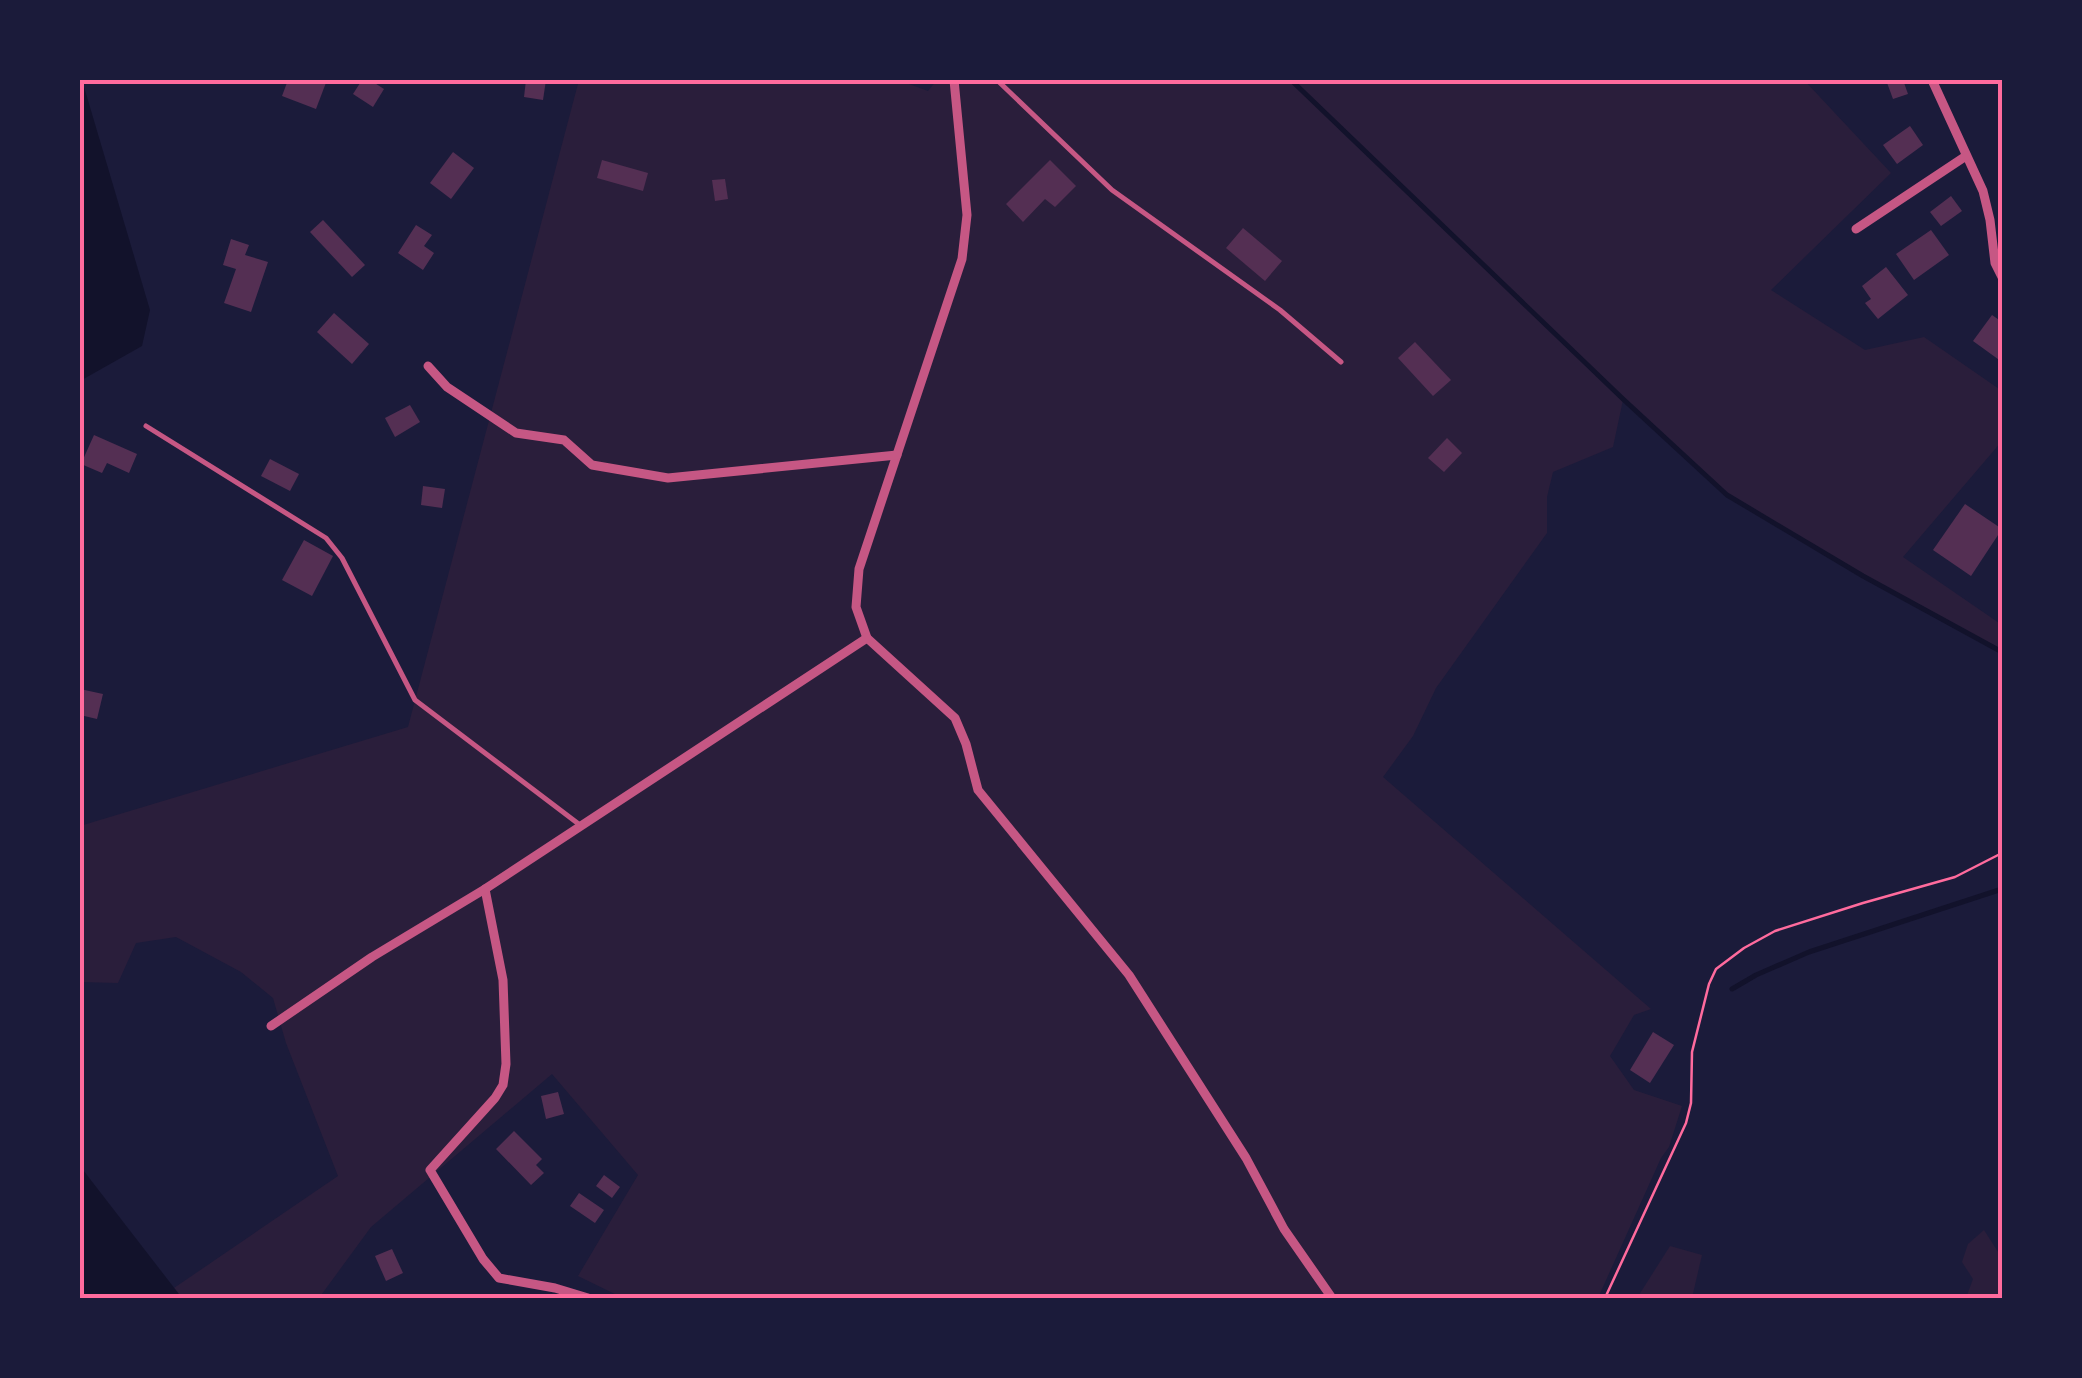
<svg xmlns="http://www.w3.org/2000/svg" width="2082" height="1378" font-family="'PT Sans Narrow',sans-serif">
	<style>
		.green { fill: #2a1e3b }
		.water { fill: #12122b }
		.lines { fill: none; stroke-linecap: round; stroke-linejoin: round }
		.stream { stroke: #12122b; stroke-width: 5 }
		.building { fill: #542f53 }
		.path { stroke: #ff6b9d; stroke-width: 2.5 }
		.service { stroke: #c65784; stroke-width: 5 }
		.minor { stroke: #c65784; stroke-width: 9 }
		.neatline { fill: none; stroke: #ff6b9d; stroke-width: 4 }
	</style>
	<rect width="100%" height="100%" fill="#1b1b3a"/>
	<!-- green -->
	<g class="green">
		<path d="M579,80H898L928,91L937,80H1804L1891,173L1771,290L1865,350L1924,337L2002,391V441L1903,557L2002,625V652L1863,576L1727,495L1623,400L1613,447L1553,472L1547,497V533L1436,688L1413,736L1383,777L1651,1009L1634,1015L1610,1056L1634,1090L1682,1106L1669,1147L1661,1158L1598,1298H623L578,1276L638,1175L552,1074L371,1227L319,1298H182L174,1288L338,1176L286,1043L273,998L241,972L176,937L136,943L118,983L80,982V826L408,727Z"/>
		<path d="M1984,1230L2002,1258V1298H1966L1973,1279L1962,1262L1968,1244Z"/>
		<path d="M1670,1246L1702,1255L1692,1298L1639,1295Z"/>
	</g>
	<!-- water -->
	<g class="water">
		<path d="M80,80H82L150,310L142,346L80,381Z"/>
		<path d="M80,1166L182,1298H80Z"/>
	</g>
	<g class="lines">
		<!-- stream -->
		<g class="stream">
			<path d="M1291,80L1623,399L1727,495L1863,576L2002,652"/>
			<path d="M1732,989L1756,975L1809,952L2002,889"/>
		</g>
	</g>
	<!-- building -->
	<g class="building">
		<path d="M288,80H327L316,109L282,96Z"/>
		<path d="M362,80H370L384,89L373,107L353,94Z"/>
		<path d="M526,80H546L543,100L524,97Z"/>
		<path d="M1886,80H1903L1908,94L1893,99Z"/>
		<path d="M1910,126L1923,145L1897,164L1883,145Z"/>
		<path d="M453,152L474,168L451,199L430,183Z"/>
		<path d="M602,160L648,173L643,191L597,178Z"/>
		<path d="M1050,160L1076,186L1055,207L1045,199L1023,222L1006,204Z"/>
		<path d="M725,179L728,199L715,201L712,180Z"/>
		<path d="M1951,196L1962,211L1941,226L1930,212Z"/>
		<path d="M323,220L365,265L352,277L310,232Z"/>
		<path d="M416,225L432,235L424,246L434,253L423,270L398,253Z"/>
		<path d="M1243,228L1282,261L1265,281L1226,248Z"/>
		<path d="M1931,230L1949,255L1914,280L1896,254Z"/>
		<path d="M231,239L249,245L245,255L268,262L251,312L224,303L236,269L223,265Z"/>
		<path d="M1886,267L1908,295L1878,319L1865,303L1871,299L1862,286Z"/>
		<path d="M334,313L369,344L352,364L317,332Z"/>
		<path d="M1992,315L2002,322V362L1973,341Z"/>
		<path d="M1415,342L1451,380L1433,396L1398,358Z"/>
		<path d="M410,405L420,422L395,437L385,418Z"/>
		<path d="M94,435L137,454L129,473L107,463L102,473L81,464Z"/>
		<path d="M1447,438L1462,453L1444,472L1428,458Z"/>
		<path d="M270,459L299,474L290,491L261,476Z"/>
		<path d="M423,486L445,489L442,508L421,505Z"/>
		<path d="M1965,504L2002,529L1971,576L1933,550Z"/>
		<path d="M304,540L333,556L312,596L282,580Z"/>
		<path d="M80,689L103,694L97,719L80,715Z"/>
		<path d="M1653,1032L1674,1045L1650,1083L1630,1070Z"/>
		<path d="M558,1092L564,1114L546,1119L541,1096Z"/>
		<path d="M514,1131L542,1159L536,1165L544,1173L531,1185L496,1149Z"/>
		<path d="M604,1175L620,1187L612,1198L596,1186Z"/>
		<path d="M579,1193L604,1210L595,1223L570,1206Z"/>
		<path d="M392,1249L403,1273L386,1281L375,1256Z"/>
	</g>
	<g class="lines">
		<!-- path -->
		<path class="path" d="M1605,1298L1686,1123L1691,1103L1692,1052L1709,984L1716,969L1744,948L1775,931L1863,903L1955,877L2002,853"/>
		<!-- service -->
		<g class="service">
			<path d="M997,80L1112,190L1280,310L1341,362"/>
			<path d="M146,426L326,538L342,558L415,700L580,825"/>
		</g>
		<!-- minor -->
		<g class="minor">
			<path d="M954,80L967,215L962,259L859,569L856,607L867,638L955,718L966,744L978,790L1129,975L1246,1158L1284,1229L1332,1298"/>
			<path d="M1932,80L1983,191L1990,220L1995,263L2002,277"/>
			<path d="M1856,229L1966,156"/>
			<path d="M428,366L447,387L516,433L564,440L592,465L668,478L897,455"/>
			<path d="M485,889L503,980L506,1064L503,1085L495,1098L430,1170L483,1259L499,1278L555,1288L588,1298"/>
			<path d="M271,1026L372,957L485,889L867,638"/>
		</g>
	</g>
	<!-- border -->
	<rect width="2082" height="1378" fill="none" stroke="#1b1b3a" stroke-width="165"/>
	<rect x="82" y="82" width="1918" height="1214" class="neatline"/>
</svg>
